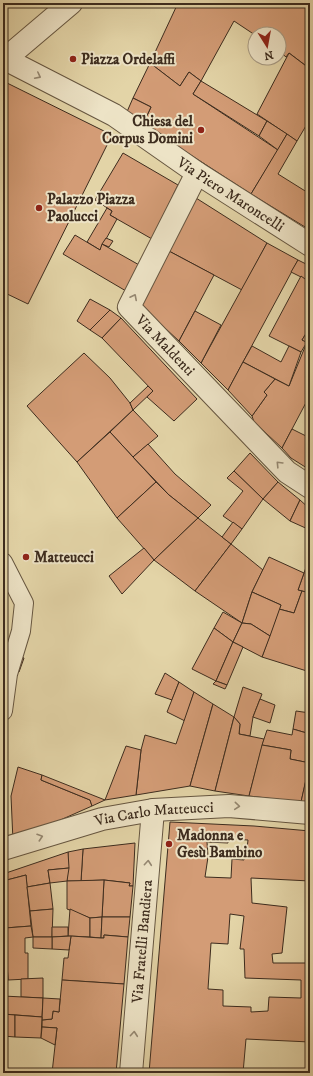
<svg xmlns="http://www.w3.org/2000/svg" width="313" height="1076" font-family="'IM FELL DW Pica',serif">
	<style>
		.building { fill: #d39c76; stroke: #3d2c1e; fill-rule: evenodd }
		.lines { fill: none; stroke-linecap: round; stroke-linejoin: round }
		.service-casing { stroke: #665640; stroke-width: 20 }
		.minor-casing { stroke: #665640; stroke-width: 24 }
		.service { stroke: #ede3c6; stroke-width: 18 }
		.minor { stroke: #ede3c6; stroke-width: 22 }
		.oneway { stroke: #958872 }
		.poi-dot { fill: #8f2418; stroke: #ede3c6; stroke-width: 1.5 }
		.labels { text-anchor: middle; stroke-width: 4; stroke-linejoin: round; paint-order: stroke }
		.poi-label { font-size: 15px; font-weight: bold; fill: #3d2c1e; stroke: #ede3c6; text-anchor: start }
		.street-label { font-size: 15px; fill: #3d2c1e; stroke: #ede3c6 }
	</style>
	<rect width="100%" height="100%" fill="#e3d4a7"/>
	<filter id="stains"><feTurbulence type="fractalNoise" baseFrequency=".005" numOctaves="4"/><feColorMatrix values="0 0 0 0 .2 0 0 0 0 .09 0 0 0 0 .02 0 0 0 .5 -.17"/></filter>
	<radialGradient id="worn" r=".72"><stop offset=".6" stop-color="#630" stop-opacity="0"/><stop offset="1" stop-color="#630" stop-opacity=".3"/></radialGradient>
	<!-- building -->
	<g class="building">
		<path d="M178,3H302L310,9V67L309,68L289,53L286,57L279,51V34L255,35L234,21L201,81L189,72L180,86L150,63Z"/>
		<path d="M289,53L310,69V119L297,141L257,114Z"/>
		<path d="M150,63L180,86L189,72L201,81L193,94L278,150L251,194L143,124L151,107L133,98Z"/>
		<path d="M3,81L112,135L28,304L3,292Z"/>
		<path d="M201,81L267,121L259,136L193,94Z"/>
		<path d="M133,98L151,107L143,124L126,114Z"/>
		<path d="M267,121L287,134L278,150L259,136Z"/>
		<path d="M287,134L297,141L278,174L310,194V230L251,194Z"/>
		<path d="M123,153L178,185L152,239L110,215L112,211L95,200Z"/>
		<path d="M196,198L267,243L242,290L167,250Z"/>
		<path d="M107,208L112,211L110,215L117,219L100,250L87,242Z"/>
		<path d="M75,235L100,250L102,244L141,266L126,291L63,254Z"/>
		<path d="M106,238L113,241L109,247L102,244Z"/>
		<path d="M267,243L298,260L228,390L201,363Z"/>
		<path d="M167,250L214,275L179,341L141,306Z"/>
		<path d="M298,260L310,266V271L305,279L291,272Z"/>
		<path d="M310,271V327L302,340L307,342L301,352L269,336L301,276L305,279Z"/>
		<path d="M90,299L110,310L90,330L77,321Z"/>
		<path d="M110,310L121,318L102,338L90,330Z"/>
		<path d="M195,311L221,325L201,363L179,341Z"/>
		<path d="M121,318L197,399L174,421L147,397L153,391L102,338Z"/>
		<path d="M310,327V344L302,340Z"/>
		<path d="M307,342L310,344V395L282,448L254,422L252,416L267,395L264,392L275,379L289,386Z"/>
		<path d="M252,346L281,362L289,346L301,352L289,386L243,362Z"/>
		<path d="M84,353L110,378L130,403L133,410L77,462L27,406Z"/>
		<path d="M243,362L275,379L264,392L267,395L252,416L228,390Z"/>
		<path d="M148,386L153,391L133,410L130,403Z"/>
		<path d="M133,410L158,436L133,457L110,432Z"/>
		<path d="M292,429L310,438V470L291,458L282,448Z"/>
		<path d="M110,432L156,482L117,518L77,462Z"/>
		<path d="M148,444L175,474L211,505L198,518L169,495L133,457Z"/>
		<path d="M250,453L278,482L263,499L234,471Z"/>
		<path d="M234,471L263,499L242,529L223,516L243,491L227,478Z"/>
		<path d="M156,482L169,495L198,518L154,560L117,518Z"/>
		<path d="M278,482L300,500L290,521L263,499Z"/>
		<path d="M300,500L310,509V530L290,521Z"/>
		<path d="M198,518L231,544L195,591L154,560Z"/>
		<path d="M233,522L242,529L231,544L222,537Z"/>
		<path d="M231,544L263,570L252,592L242,623L195,591Z"/>
		<path d="M144,548L154,560L122,594L109,576Z"/>
		<path d="M310,556V593L298,590Z"/>
		<path d="M269,557L304,573L298,590L302,591L294,613L279,609L281,605L252,592Z"/>
		<path d="M302,591L310,593V672L262,657L279,609L294,613Z"/>
		<path d="M252,592L281,605L270,636L251,624L242,623Z"/>
		<path d="M223,612L242,623L233,642L214,628Z"/>
		<path d="M242,623L251,624L270,636L262,657L233,642Z"/>
		<path d="M214,628L233,642L216,681L192,669Z"/>
		<path d="M233,642L243,647L227,685L216,681Z"/>
		<path d="M18,655L24,658L19,672L12,670Z"/>
		<path d="M165,673L179,682L172,700L155,694Z"/>
		<path d="M216,681L227,685L225,689L213,684Z"/>
		<path d="M179,682L194,692L185,721L167,712Z"/>
		<path d="M243,687L262,694L253,717L250,736L239,734L240,724L234,717Z"/>
		<path d="M194,692L213,704L190,786L136,795L141,750L145,735L176,744Z"/>
		<path d="M260,699L275,705L270,723L253,717Z"/>
		<path d="M213,704L234,717L215,791L190,786Z"/>
		<path d="M296,711L310,713V734L293,729Z"/>
		<path d="M234,717L240,724L239,734L264,739L249,796L215,791Z"/>
		<path d="M293,729L310,734V763L290,759L291,750L262,745L267,730L292,735Z"/>
		<path d="M262,745L291,750L290,759L310,763L301,802L249,796Z"/>
		<path d="M126,746L141,750L136,795L105,800Z"/>
		<path d="M18,767L42,775L41,780L90,800L92,806L13,841L11,796Z"/>
		<path d="M308,770L310,771V803L301,802Z"/>
		<path d="M42,775L105,800L92,806L90,800L41,780Z"/>
		<path d="M170,822L254,826L310,831V881L251,878L252,903L287,907L282,953L272,954L273,963H310V1042L246,1039L243,1073H149ZM228,839L248,840L247,849L244,848V860L232,859L231,878L205,877L208,857L207,842L228,843ZM230,914L244,916L240,949H244L245,978L301,980V998L269,997L268,1011L251,1012V1007L223,1006V990L208,989L211,943L228,944Z"/>
		<path d="M135,843L133,886H129L130,883L104,880L81,881L83,849Z"/>
		<path d="M83,849L81,881H67L68,852Z"/>
		<path d="M68,852L69,868L48,870L50,883L27,887L26,875L3,881V874Z"/>
		<path d="M69,868L67,881L50,883L48,870Z"/>
		<path d="M26,875L31,926L5,928L3,881Z"/>
		<path d="M104,880L130,883L129,886H133L130,917H102Z"/>
		<path d="M104,880L102,917L90,918L67,909V881Z"/>
		<path d="M50,883L53,909L30,911L27,887Z"/>
		<path d="M3,891L5,928L6,939H3Z"/>
		<path d="M53,909L52,937H33L30,911Z"/>
		<path d="M70,909L90,918V937L68,936Z"/>
		<path d="M102,917L101,938L90,937V918Z"/>
		<path d="M102,917H130L128,937L104,935V938H101Z"/>
		<path d="M31,926L33,937L25,938V953H28V979L8,980L5,928Z"/>
		<path d="M52,927H68V936L52,937Z"/>
		<path d="M104,935L128,937L124,984L62,980L64,958H68L71,936L101,938H104Z"/>
		<path d="M71,936L69,950L52,949V937Z"/>
		<path d="M33,937H52V949L33,948Z"/>
		<path d="M3,939H6L7,963H3Z"/>
		<path d="M3,963H7L8,980H3Z"/>
		<path d="M43,978V998L21,997V979Z"/>
		<path d="M62,980L124,984L116,1073H52L57,1028L42,1027V1020L52,1019L53,1011L59,1012Z"/>
		<path d="M3,996L43,998L42,1017L3,1014Z"/>
		<path d="M43,998L60,999L59,1012L53,1011L52,1019L42,1020Z"/>
		<path d="M3,1014L15,1015V1037L3,1036Z"/>
		<path d="M15,1015L42,1017L41,1038L15,1037Z"/>
		<path d="M42,1027L57,1028L55,1045L41,1038Z"/>
	</g>
	<g class="lines">
		<!-- service casing -->
		<g class="service-casing">
			<path id="service" d="M3,562L24,603L21,631L8,674L3,711"/>
		</g>
		<!-- minor casing -->
		<g class="minor-casing">
			<g id="minor">
				<path id="s1" d="M3,58L114,115L197,173L310,245"/>
				<path d="M5,59L71,3"/>
				<path id="s2" d="M197,173L129,307L287,472L310,487"/>
				<path id="s3" d="M3,849L102,819L153,810L229,806L310,813"/>
				<path id="s4" d="M131,1073L153,810"/>
			</g>
		</g>
		<!-- service -->
		<use href="#service" class="service"/>
		<!-- minor -->
		<use href="#minor" class="minor"/>
	</g>
	<!-- one-way arrows -->
	<defs><path id="oneway-chevron" d="M-2-3.5L2.5 0L-2 3.5" fill="none" stroke-width="1.6" stroke-linecap="round" stroke-linejoin="round"/></defs>
	<g class="oneway">
		<use href="#oneway-chevron" transform="translate(38 76) rotate(27)"/>
		<use href="#oneway-chevron" transform="translate(134 297) rotate(-63)"/>
		<use href="#oneway-chevron" transform="translate(279 464) rotate(-134)"/>
		<use href="#oneway-chevron" transform="translate(237 806) rotate(5)"/>
		<use href="#oneway-chevron" transform="translate(40 837) rotate(-18)"/>
		<use href="#oneway-chevron" transform="translate(148 863) rotate(-85)"/>
		<use href="#oneway-chevron" transform="translate(134 1034) rotate(-85)"/>
	</g>
	<!-- markers -->
	<g class="poi-dot">
		<circle cx="73" cy="59" r="4"/>
		<circle cx="201" cy="130" r="4"/>
		<circle cx="39" cy="208" r="4"/>
		<circle cx="26" cy="557" r="4"/>
		<circle cx="169" cy="844" r="4"/>
	</g>
	<g class="labels">
		<!-- poi labels -->
		<g class="poi-label">
			<text x="81" y="64">Piazza Ordelaffi</text>
			<text x="193" y="126" text-anchor="end">Chiesa del<tspan x="193" dy="17">Corpus Domini</tspan></text>
			<text x="47" y="204">Palazzo Piazza<tspan x="47" dy="17">Paolucci</tspan></text>
			<text x="34" y="562">Matteucci</text>
			<text x="177" y="840">Madonna e<tspan x="177" dy="17">Gesù Bambino</tspan></text>
		</g>
		<!-- street labels -->
		<g class="street-label">
			<text dy="5" stroke="none"><textPath href="#s1" startOffset="266">Via Piero Maroncelli</textPath></text>
			<text dy="5" stroke="none"><textPath href="#s2" startOffset="203">Via Maldenti</textPath></text>
			<text dy="5" stroke="none"><textPath href="#s3" startOffset="156">Via Carlo Matteucci</textPath></text>
			<text dy="5" stroke="none"><textPath href="#s4" startOffset="132">Via Fratelli Bandiera</textPath></text>
		</g>
	</g>
	<!-- margin -->
	<rect width="313" height="1076" fill="none" stroke="#e3d4a7" stroke-width="16"/>
	<rect x="4" y="4" width="305" height="1068" fill="none" stroke="#3d2c1e" stroke-width="2"/>
	<rect x="8" y="8" width="297" height="1060" fill="none" stroke="#3d2c1e"/>
	<!-- north arrow -->
	<g transform="translate(267 46) rotate(169)"><circle r="19" fill="#ede3c6" stroke="#a79a83"/>
	<path d="M0-3L7 15L0 10L-7 15Z" fill="#8f2418"/>
	<text y="-6" font-size="11" font-weight="bold" text-anchor="middle" fill="#3d2c1e">N</text>
	</g>
	<rect width="100%" height="100%" filter="url(#stains)"/>
	<rect width="100%" height="100%" fill="url(#worn)"/>
</svg>
